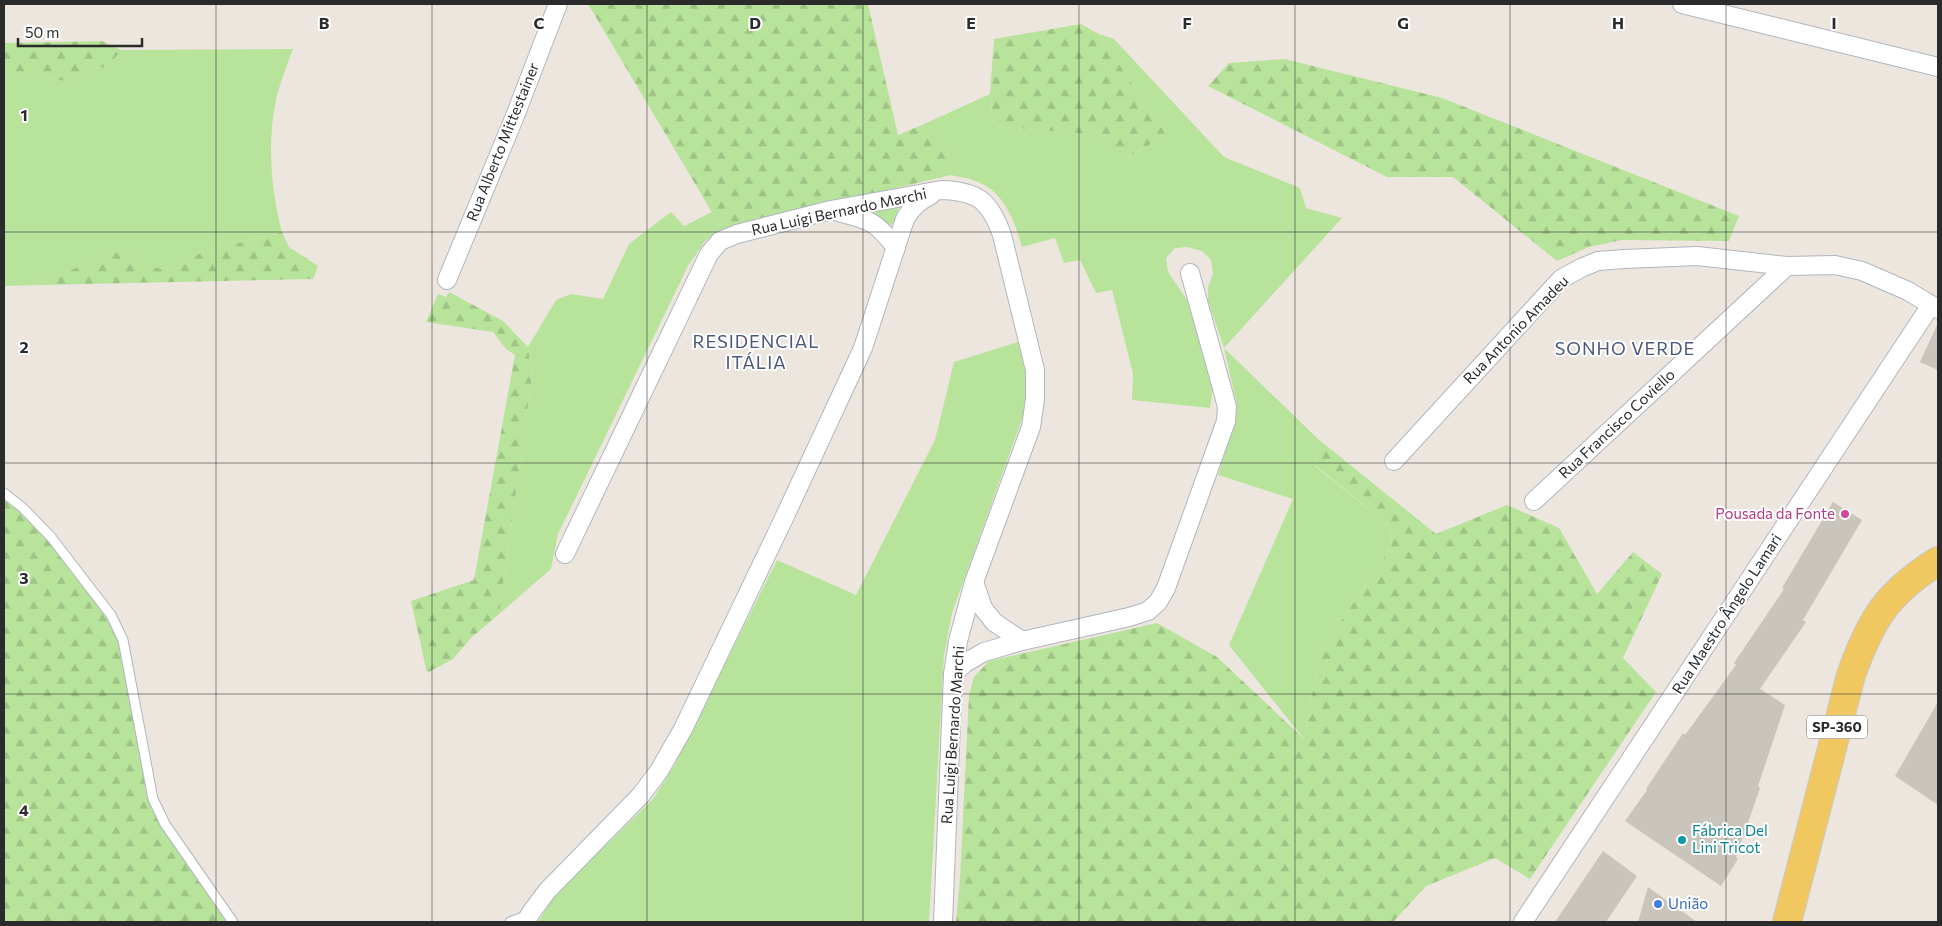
<svg xmlns="http://www.w3.org/2000/svg" width="1942" height="926" font-family="Commissioner,sans-serif">
	<style>
		.grass { fill: #b7e39a }
		.forest { fill: url(#forest-firs) }
		.building { fill: #c9c4bc }
		.lines { fill: none; stroke-linecap: round; stroke-linejoin: round }
		.service-casing { stroke: #b1b5bf; stroke-width: 11 }
		.minor-casing { stroke: #b1b5bf; stroke-width: 20 }
		.primary-casing { stroke: #c8c8c8; stroke-width: 30 }
		.service { stroke: #fff; stroke-width: 9 }
		.minor { stroke: #fff; stroke-width: 18 }
		.primary { stroke: #f1c85f; stroke-width: 28 }
		.grid { fill: none; stroke: #2b2b2b; stroke-width: 1; stroke-opacity: 0.55 }
		.hotel-dot { fill: #d1479c; stroke: #fff; stroke-width: 2 }
		.culture-dot { fill: #0f9aa8; stroke: #fff; stroke-width: 2 }
		.shop-dot { fill: #3f7fe0; stroke: #fff; stroke-width: 2 }
		.labels { text-anchor: middle; stroke-width: 4; stroke-linejoin: round; paint-order: stroke }
		.shield { fill: #fff; stroke: #6b6b6b; stroke-width: 1 }
		.shield-label { font-size: 14px; font-weight: bold; fill: #2b2b2b }
		.street-label { font-size: 15px; fill: #2b2b2b; stroke: #fff }
		.hotel-label { font-size: 15px; fill: #b23c85; stroke: #fff; text-anchor: end }
		.culture-label { font-size: 15px; fill: #0d838f; stroke: #fff; text-anchor: start }
		.shop-label { font-size: 15px; fill: #366cbe; stroke: #fff; text-anchor: start }
		.quarter-label { font-size: 18px; letter-spacing: 1px; fill: #4b577c; stroke: #fff }
		.grid-label { font-size: 16px; text-anchor: middle; font-weight: bold; fill: #2b2b2b; stroke: #fff; stroke-width: 4; stroke-linejoin: round; paint-order: stroke }
	</style>
	<defs>
		<pattern id="forest-firs" width="22" height="20" patternUnits="userSpaceOnUse" patternTransform="scale(1.25)"><rect width="22" height="20" fill="#b7e39a"/><path d="M5 1l3.5 6h-7zM16 11l3.5 6h-7z" fill="#9ec385"/></pattern>
	</defs>
	<rect width="100%" height="100%" fill="#ede6de"/>
	<!-- grass -->
	<g class="grass">
		<path d="M1099,34L1114,39L1224,157L1300,188L1306,208L1342,218L1224,348L1318,439L1316,467L1392,528L1391,547L1320,653L1304,739L1229,645L1293,499L1218,475L1235,421L1236,401L1224,348L1208,301V287L1213,274L1211,260L1202,251L1187,247L1175,248L1166,258L1168,272L1187,300L1213,388L1210,408L1132,400L1133,374L1112,290L1096,293L1080,260L1064,263L1055,238L1022,247C1015,222 1004,192 978,182C969,178 959,177 951,175L948,149L922,125L990,94L993,126L1088,134L1127,158L1149,145L1165,133Z"/>
		<path d="M293,49C287,65 280,83 276,100C267,142 271,191 282,232L202,252L173,270L146,266L126,250L102,256L64,273H44L39,285L4,286V74L75,82L86,67L108,68L121,50Z"/>
		<path d="M898,205C899,212 895,223 889,227L874,214L864,211Z"/>
		<path d="M671,212L684,226L712,212L722,229L706,240L688,266L558,534L551,569L499,614L532,377L528,347L556,300L571,294L603,299L629,244Z"/>
		<path d="M1018,342L1027,371L1026,408L952,613L944,655L929,922H538L556,894L653,799L674,766L777,560L856,595L935,440L954,362Z"/>
	</g>
	<!-- forest -->
	<g class="forest">
		<path d="M588,4H868L898,135L922,125L948,149L951,175L722,229Z"/>
		<path d="M1081,24L1099,34L1165,133L1149,145L1126,158L1088,134L993,126L990,94L994,39Z"/>
		<path d="M102,41L121,50L108,68L86,67L75,82L4,74V43Z"/>
		<path d="M1285,59L1442,98L1739,216L1729,241L1622,240L1589,247L1557,261L1453,177H1387L1208,86L1229,63Z"/>
		<path d="M282,232L289,247L318,266L313,279L39,285L44,273H64L102,256L126,250L146,266L173,270L202,252Z"/>
		<path d="M449,292L503,321L528,347L532,377L499,614L471,638L453,659L427,673L411,601L474,580L515,355L506,349L493,332L426,322L438,294L446,297Z"/>
		<path d="M1318,439L1436,534L1507,505L1559,528L1597,594L1633,552L1662,574L1623,658L1656,692L1530,879L1495,858L1426,886L1393,922H956L960,878L969,695L974,677L989,661L1157,623L1217,657L1304,739L1320,653L1391,547L1392,528L1316,466Z"/>
		<path d="M4,498C32,521 55,548 77,577C94,598 108,617 121,641L163,826L225,920L224,922H4Z"/>
	</g>
	<!-- building -->
	<g class="building">
		<path d="M1938,323V370L1920,362Z"/>
		<path d="M1833,502L1862,520L1803,620L1806,622L1760,689L1785,705L1758,786L1760,788L1736,857L1738,859L1721,886L1625,821L1647,790L1646,789L1683,733L1685,735L1736,665L1734,663L1784,589L1782,588Z"/>
		<path d="M1938,702V805L1895,776Z"/>
		<path d="M1603,851L1637,876L1606,922H1555Z"/>
		<path d="M1648,887L1697,922H1638Z"/>
	</g>
	<g class="lines">
		<!-- service casing -->
		<g class="service-casing">
			<g id="service">
				<path d="M4,493L23,508L51,537L111,615L123,640L153,799L165,824L233,922"/>
				<path d="M510,922L528,915"/>
			</g>
		</g>
		<!-- minor casing -->
		<g class="minor-casing">
			<g id="minor">
				<path d="M1682,4L1938,67"/>
				<path d="M838,212C870,220 876,221 896,248"/>
				<path d="M447,280L515,116L558,4"/>
				<path d="M1394,461L1561,279L1581,268L1598,261L1624,259L1697,256L1787,266L1835,265L1862,271L1908,291L1938,309"/>
				<path d="M1534,501L1787,266"/>
				<path d="M565,554L709,254L720,241L737,234L831,210L941,190C978,191 990,201 1002,235L1035,370V399L1031,427L974,582L958,641L953,674L943,922"/>
				<path d="M974,582L983,608L994,622L1022,641"/>
				<path d="M953,674L965,663L984,652L1022,641L1129,617L1148,611L1158,602L1166,588L1226,421L1227,407L1223,392L1190,273"/>
				<path d="M526,922L530,914L547,891L641,795L659,771L683,729L785,516L863,348L905,219C912,207 919,201 931,195"/>
				<path d="M1523,922L1931,305"/>
			</g>
		</g>
		<!-- primary casing -->
		<g class="primary-casing">
			<path id="primary" d="M1787,922L1851,675C1871,619 1887,593 1938,561"/>
		</g>
		<!-- service -->
		<use href="#service" class="service"/>
		<!-- minor -->
		<use href="#minor" class="minor"/>
		<!-- primary -->
		<use href="#primary" class="primary"/>
	</g>
	<!-- grid -->
	<path class="grid" d="M216,4V922M432,4V922M647,4V922M863,4V922M1079,4V922M1295,4V922M1510,4V922M1726,4V922M4,232H1938M4,463H1938M4,694H1938"/>
	<!-- markers -->
	<circle class="hotel-dot" cx="1845" cy="514" r="5"/>
	<circle class="culture-dot" cx="1682" cy="840" r="5"/>
	<circle class="shop-dot" cx="1658" cy="904" r="5"/>
	<g class="labels">
		<!-- shield labels -->
		<rect class="shield" x="1807" y="715.5" width="60" height="23" rx="4"/>
		<g class="shield-label">
			<text x="1837" y="732">SP-360</text>
		</g>
		<!-- street labels -->
		<g class="street-label">
			<text transform="translate(503 142) rotate(-68)" y="5">Rua Alberto Mittestainer</text>
			<text transform="translate(839 212) rotate(-12)" y="5">Rua Luigi Bernardo Marchi</text>
			<text transform="translate(1516 330) rotate(-46)" y="5">Rua Antonio Amadeu</text>
			<text transform="translate(1617 424) rotate(-43)" y="5">Rua Francisco Coviello</text>
			<text transform="translate(1727 614) rotate(-57)" y="5">Rua Maestro Ângelo Lamari</text>
			<text transform="translate(953 735) rotate(-86)" y="5">Rua Luigi Bernardo Marchi</text>
		</g>
		<!-- hotel labels -->
		<g class="hotel-label">
			<text x="1835" y="519">Pousada da Fonte</text>
		</g>
		<!-- culture labels -->
		<g class="culture-label">
			<text x="1692" y="836">Fábrica Del<tspan x="1692" dy="17">Lini Tricot</tspan></text>
		</g>
		<!-- shop labels -->
		<g class="shop-label">
			<text x="1668" y="909">União</text>
		</g>
		<!-- quarter labels -->
		<g class="quarter-label">
			<text x="756" y="348">RESIDENCIAL<tspan x="756" dy="21">ITÁLIA</tspan></text>
			<text x="1625" y="355">SONHO VERDE</text>
		</g>
	</g>
	<g class="grid-label">
		<text x="324" y="29">B</text>
		<text x="539" y="29">C</text>
		<text x="755" y="29">D</text>
		<text x="971" y="29">E</text>
		<text x="1187" y="29">F</text>
		<text x="1403" y="29">G</text>
		<text x="1618" y="29">H</text>
		<text x="1834" y="29">I</text>
		<text x="24" y="121">1</text>
		<text x="24" y="353">2</text>
		<text x="24" y="584">3</text>
		<text x="24" y="816">4</text>
	</g>
	<!-- border -->
	<rect width="1942" height="926" fill="none" stroke="#2b2b2b" stroke-width="10"/>
	<!-- scale -->
	<path d="M18 38v8h124v-8" fill="none" stroke="#2b2b2b" stroke-width="2.5"/>
	<text x="25" y="38" font-size="15" fill="#2b2b2b" stroke="#ffffff" stroke-width="4" paint-order="stroke">50 m</text>
</svg>
